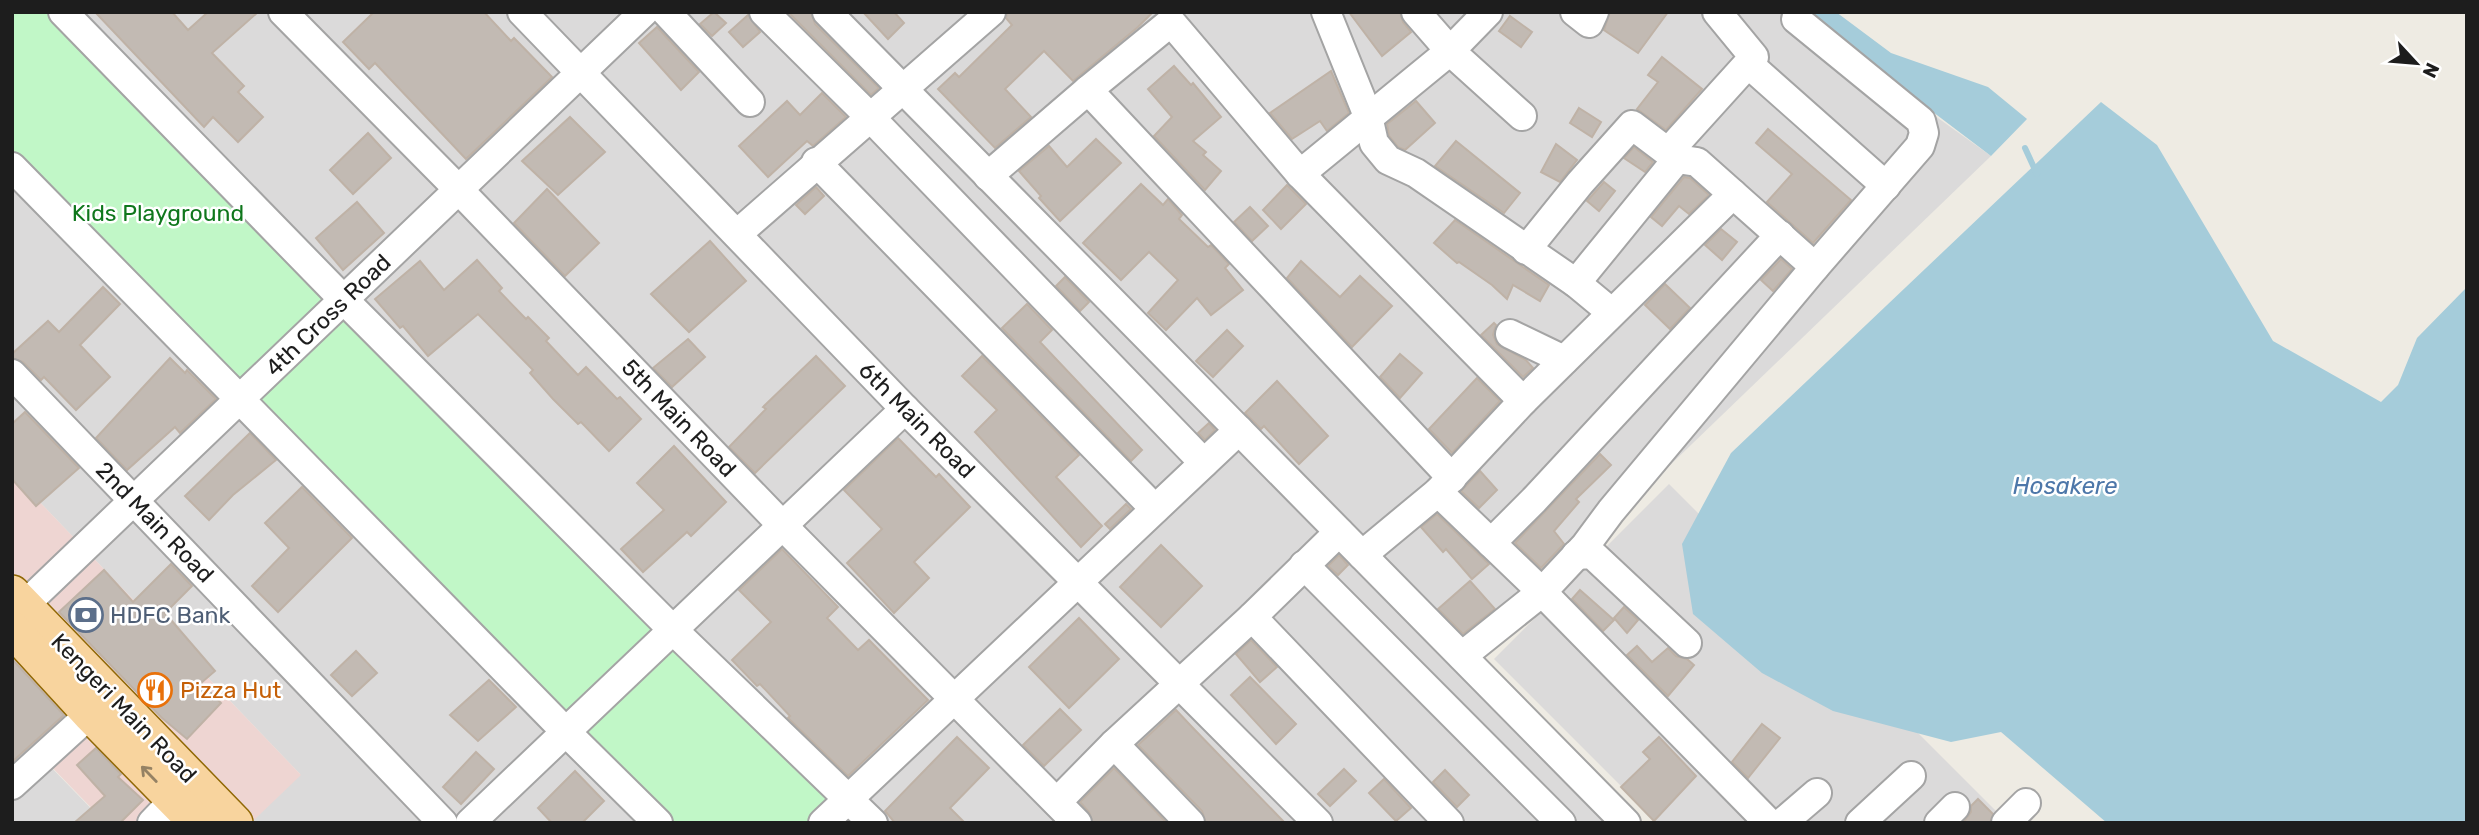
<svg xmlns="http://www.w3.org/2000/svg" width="2479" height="835" font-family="Rubik,sans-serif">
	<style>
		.residential { fill: #dbdada }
		.commercial { fill: #eed5d2 }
		.park { fill: #c1f7c7 }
		.water { fill: #a5ccda }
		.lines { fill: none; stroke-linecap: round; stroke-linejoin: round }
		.stream { stroke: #a5ccda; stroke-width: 6 }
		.building { fill: #c2bab3; stroke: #bfb2a6; stroke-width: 2 }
		.minor-casing { stroke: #a4a4a4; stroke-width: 32 }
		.major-casing { stroke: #906805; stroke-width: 38 }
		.minor { stroke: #fff; stroke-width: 28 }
		.major { stroke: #f8d49e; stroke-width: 35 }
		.oneway { stroke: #958264 }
		.labels { text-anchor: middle; stroke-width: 5; stroke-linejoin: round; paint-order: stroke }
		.park-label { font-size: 23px; fill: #0f771c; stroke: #fff }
		.street-label { font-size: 23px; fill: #1d1d1d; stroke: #fff }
		.service-label { font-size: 23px; fill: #4e5e75; stroke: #fff; text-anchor: start }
		.food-label { font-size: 23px; fill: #c56008; stroke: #fff; text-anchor: start }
		.water-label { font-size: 24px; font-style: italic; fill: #4d77a9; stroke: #fff }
	</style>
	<rect width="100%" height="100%" fill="#eeebe3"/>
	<!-- residential -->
	<g class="residential">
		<path d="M77,12H813L1461,670L1616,823H877Z"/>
		<path d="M845,12H1790L1991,156L1475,653Z"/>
		<path d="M12,171L651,823H254L252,821L300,774L12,473Z"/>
		<path d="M1669,484L2008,823H1658L1494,659Z"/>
		<path d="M12,727L105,823H12Z"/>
	</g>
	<!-- commercial -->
	<path class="commercial" d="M12,473L301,775L253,821L254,823H106L12,726Z"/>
	<!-- park -->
	<g class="park">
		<path d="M12,12H49L330,300L241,388L12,154Z"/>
		<path d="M343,305L661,630L566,724L248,398Z"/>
		<path d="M673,637L835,798L811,823H669L578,733Z"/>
	</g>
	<!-- water -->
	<g class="water">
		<path d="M1801,12H1836L1891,53L1988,87L2027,119L1991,156Z"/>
		<path d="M2101,102L2157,145L2273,341L2381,402L2398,385L2417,338L2467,287V823H2107L2001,732L1951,742L1833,711L1762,673L1693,614L1682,544L1731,453Z"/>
	</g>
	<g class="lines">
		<!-- stream -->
		<path class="stream" d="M2025,148L2037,174"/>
	</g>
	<!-- building -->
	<g class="building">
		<path d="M95,12H172L188,30L208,12H258L212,53L244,86L238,92L263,117L238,142L213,117L204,127Z"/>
		<path d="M374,12H484L511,41L514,38L552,77L466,159L375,63L369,69L343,42Z"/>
		<path d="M714,12L726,23L712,36L700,24Z"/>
		<path d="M788,12H811L815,24L879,88L871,95Z"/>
		<path d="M863,12H894L904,23L888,39Z"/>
		<path d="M1007,12H1153L1138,27L1073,81L1044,51L1005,89L1031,117L995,148L938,89L955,73L959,77L1012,25L1006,18Z"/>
		<path d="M1349,12H1400L1403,22L1411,32L1382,56Z"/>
		<path d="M1610,12H1668L1638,53L1604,30Z"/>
		<path d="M748,15L760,32L743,47L729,32Z"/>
		<path d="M1510,16L1532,32L1521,47L1499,31Z"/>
		<path d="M657,27L699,72L681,90L639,43Z"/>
		<path d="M1662,57L1702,89L1666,130L1637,109L1658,82L1648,75Z"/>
		<path d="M1174,66L1191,85L1193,83L1221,117L1193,141L1206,152L1203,155L1221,171L1205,190L1154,136L1172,117L1148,89Z"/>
		<path d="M1331,71L1349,113L1327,131L1320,121L1292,139L1270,113Z"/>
		<path d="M822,93L846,117L813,146L807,141L768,177L739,146L787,101L800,115Z"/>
		<path d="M1416,101L1435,123L1405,150L1398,147L1389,136L1387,124Z"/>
		<path d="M1579,108L1601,122L1592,137L1570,123Z"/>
		<path d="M570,117L605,152L558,195L522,161Z"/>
		<path d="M1768,129L1851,200L1813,243L1767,202L1792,174L1756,143Z"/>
		<path d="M368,133L391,158L353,194L330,170Z"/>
		<path d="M1096,139L1121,163L1060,221L1039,198L1041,196L1019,171L1049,146L1067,167Z"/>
		<path d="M1456,141L1520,193L1504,213L1435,166Z"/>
		<path d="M1556,144L1577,160L1560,182L1541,172Z"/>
		<path d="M1634,147L1653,162L1645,172L1624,158Z"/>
		<path d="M1684,177L1690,178L1709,195L1689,214L1679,206L1662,226L1651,217Z"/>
		<path d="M1604,182L1615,191L1599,211L1587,201Z"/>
		<path d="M1141,184L1163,205L1168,199L1182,215L1179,219L1208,247L1211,245L1229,264L1225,268L1243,290L1211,315L1197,298L1166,330L1148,313L1178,280L1149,252L1121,280L1083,243Z"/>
		<path d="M1287,185L1306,204L1281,229L1263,210Z"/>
		<path d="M816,187L824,196L805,214L796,205Z"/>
		<path d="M547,189L599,243L565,276L514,223Z"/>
		<path d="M357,202L384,233L343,270L316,238Z"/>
		<path d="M1250,207L1268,226L1252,241L1234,222Z"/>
		<path d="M1455,220L1549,285L1540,301L1513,285L1507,299L1492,285L1459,262L1457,263L1434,243Z"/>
		<path d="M1721,229L1737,242L1722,260L1705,245Z"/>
		<path d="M710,241L746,281L689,332L651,294Z"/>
		<path d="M1781,259L1792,269L1773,291L1761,280Z"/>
		<path d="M477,260L502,288L499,291L526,319L528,317L549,338L546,341L578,375L586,367L617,399L620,397L641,419L609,451L581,422L578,424L553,399L530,373L533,370L478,314L428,356L403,326L400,328L375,299L420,261L444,290Z"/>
		<path d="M1301,261L1340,297L1360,276L1392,306L1352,347L1287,278Z"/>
		<path d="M1065,277L1089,302L1080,311L1056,286Z"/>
		<path d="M1665,284L1690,308L1670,329L1645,305Z"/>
		<path d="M103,287L120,304L80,345L110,377L76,410L44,377L41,380L23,362L12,358V354L48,321L59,332Z"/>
		<path d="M1027,304L1052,330L1040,342L1142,450L1131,461L1002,328Z"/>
		<path d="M1494,323L1496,325L1493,335L1497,344L1526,360L1533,368L1523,377L1481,335Z"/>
		<path d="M1227,330L1243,346L1213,377L1196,361Z"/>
		<path d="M688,339L705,357L672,387L653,368Z"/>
		<path d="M1400,354L1422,373L1400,398L1380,377Z"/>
		<path d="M816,356L845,386L755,473L729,447L766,409L763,407Z"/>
		<path d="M982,356L1079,455L1056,477L1102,526L1081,547L975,432L997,410L962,376Z"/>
		<path d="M170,358L185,373L187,370L216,399L180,433L175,427L127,470L96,438Z"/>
		<path d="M1477,378L1500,401L1452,453L1429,429Z"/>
		<path d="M1277,381L1328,436L1299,464L1264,426L1261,429L1245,413Z"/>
		<path d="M25,412L79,468L36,506L12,479V424Z"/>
		<path d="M1209,423L1215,430L1205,440L1198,433Z"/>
		<path d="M250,433L276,460L233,495L209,520L185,496Z"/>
		<path d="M898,438L936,477L939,474L970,507L914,562L929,578L894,613L847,563L882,529L844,490Z"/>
		<path d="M674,446L726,502L691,536L687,532L643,572L621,549L664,510L637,483Z"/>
		<path d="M1600,454L1611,465L1576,499L1579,502L1554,531L1564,544L1541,568L1515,543Z"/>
		<path d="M1480,471L1497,490L1479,508L1461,491Z"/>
		<path d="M302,487L352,538L278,612L252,586L289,548L265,523Z"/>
		<path d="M1126,504L1131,509L1110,529L1105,524Z"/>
		<path d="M1437,514L1489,564L1472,579L1446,549L1443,552L1421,527Z"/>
		<path d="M1161,545L1202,586L1161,627L1120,587Z"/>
		<path d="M782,549L838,607L827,618L858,650L869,640L928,700L848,776L788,718L790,716L760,684L757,686L732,660L771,622L739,590Z"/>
		<path d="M1339,555L1348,565L1338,575L1328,566Z"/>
		<path d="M171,564L192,586L165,613L215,671L201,683L221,703L187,739L162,718L59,612L104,570L133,602Z"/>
		<path d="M1470,581L1495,609L1463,634L1438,609Z"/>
		<path d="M1580,590L1614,620L1603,631L1572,599Z"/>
		<path d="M1624,607L1638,620L1627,633L1614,618Z"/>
		<path d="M1079,618L1119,659L1069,708L1029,667Z"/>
		<path d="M1251,640L1277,667L1260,682L1236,654Z"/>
		<path d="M1637,646L1652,662L1668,648L1676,656L1687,659L1694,665L1668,696L1627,655Z"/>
		<path d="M356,651L377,673L352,696L331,675Z"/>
		<path d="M12,659L64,715L12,762Z"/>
		<path d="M1250,677L1296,724L1276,744L1231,695Z"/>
		<path d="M489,680L516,707L478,741L450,715Z"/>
		<path d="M1060,709L1081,730L1044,766L1023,745Z"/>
		<path d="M1176,710L1192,727L1285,823H1206L1202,811L1138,745Z"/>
		<path d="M1762,724L1780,738L1748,778L1732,762Z"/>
		<path d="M957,737L989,768L950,808L965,823H895L885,811Z"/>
		<path d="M1659,737L1696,776L1654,821L1621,787L1650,759L1643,752Z"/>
		<path d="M96,748L121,774L118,777L143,800L120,823H74L105,796L77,765Z"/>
		<path d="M476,752L494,769L461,804L443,787Z"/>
		<path d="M1114,768L1167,823H1093L1089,812L1080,802Z"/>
		<path d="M1344,769L1356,781L1330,806L1318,794Z"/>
		<path d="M1445,770L1469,795L1457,807L1433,782Z"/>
		<path d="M575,771L604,801L582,823H552L538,808Z"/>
		<path d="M1384,779L1411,808L1396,821L1369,793Z"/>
		<path d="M1978,799L1993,814L1990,823H1963L1971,812V806Z"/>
	</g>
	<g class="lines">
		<!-- minor casing -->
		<g class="minor-casing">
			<g id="minor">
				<path d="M63,12L344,300L673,630L873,823"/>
				<path d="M283,12L459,190L783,526L1077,823"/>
				<path d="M522,12L905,409L1318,823"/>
				<path d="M666,12L750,102"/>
				<path d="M764,12L870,117L1204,463"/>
				<path d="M827,12L1626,823"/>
				<path d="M1326,12L1368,116L1374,143L1388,160L1416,173L1576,283L1611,312"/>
				<path d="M1416,12L1450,51L1522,116"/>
				<path d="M1575,12L1589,23L1594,12"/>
				<path d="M1753,68L1886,186"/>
				<path d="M1088,90L1452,478"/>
				<path d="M1668,152L1754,57L1717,12"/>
				<path d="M816,162L1155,509"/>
				<path d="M12,167L566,732L658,823"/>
				<path d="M1300,174L1450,51L1488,12"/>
				<path d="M988,176L1088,90L1171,22L1300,174L1523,401"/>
				<path d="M737,234L991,12"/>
				<path d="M1526,250L1580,183L1632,125L1677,159"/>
				<path d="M1576,283L1677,159L1697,162L1815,267"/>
				<path d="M1510,334L1564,360"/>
				<path d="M12,374L443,823"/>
				<path d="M1438,492L1542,592L1769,823"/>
				<path d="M1491,543L1534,500L1780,235"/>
				<path d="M1362,555L1438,492L1523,401L1733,194"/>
				<path d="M1576,555L1592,554L1687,643"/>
				<path d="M1304,565L1561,823"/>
				<path d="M12,617L644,12"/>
				<path d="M1252,617L1449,823"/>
				<path d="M1462,656L1542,592L1585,546L1611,511L1815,267L1920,146L1924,133L1921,121L1796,19"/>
				<path d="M1114,744L1190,823"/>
				<path d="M12,785L90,714"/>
				<path d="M1057,802L1114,744L1252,617L1339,532"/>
				<path d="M152,823L174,800"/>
				<path d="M470,823L905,409"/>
				<path d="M823,823L1239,430"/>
				<path d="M1782,823L1817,793"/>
				<path d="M1860,823L1911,776"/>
				<path d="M1939,823L1955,807"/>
				<path d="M2006,823L2026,803"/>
			</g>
		</g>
		<!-- major casing -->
		<g class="major-casing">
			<g id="major">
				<path d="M12,593L235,823"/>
				<path d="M12,629L90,714L197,823"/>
			</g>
		</g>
		<!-- minor -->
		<use href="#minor" class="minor"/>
		<!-- major -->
		<use href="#major" class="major"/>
	</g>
	<!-- one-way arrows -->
	<defs><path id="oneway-shaft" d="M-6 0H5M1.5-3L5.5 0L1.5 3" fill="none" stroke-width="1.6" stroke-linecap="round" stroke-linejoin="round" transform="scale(1.75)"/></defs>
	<use class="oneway" href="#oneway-shaft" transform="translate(149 774) rotate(-134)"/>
	<!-- icons -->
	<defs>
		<g id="bank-ring" transform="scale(1.75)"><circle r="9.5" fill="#fff" stroke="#5c6f8a" stroke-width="1.5"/><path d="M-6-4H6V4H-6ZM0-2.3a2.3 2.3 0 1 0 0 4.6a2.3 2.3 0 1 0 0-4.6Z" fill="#5c6f8a"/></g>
		<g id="restaurant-ring" transform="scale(1.75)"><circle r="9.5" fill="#fff" stroke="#e8710a" stroke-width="1.5"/><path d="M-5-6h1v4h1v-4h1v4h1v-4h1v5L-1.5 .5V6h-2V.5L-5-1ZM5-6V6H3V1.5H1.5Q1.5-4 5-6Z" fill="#e8710a"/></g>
	</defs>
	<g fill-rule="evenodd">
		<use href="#bank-ring" x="86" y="615"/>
		<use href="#restaurant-ring" x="155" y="690"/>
	</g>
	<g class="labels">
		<!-- park labels -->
		<g class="park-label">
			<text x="158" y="221">Kids Playground</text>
		</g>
		<!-- street labels -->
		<g class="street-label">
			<text transform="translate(328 315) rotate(-44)" y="8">4th Cross Road</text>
			<text transform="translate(679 418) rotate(46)" y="8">5th Main Road</text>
			<text transform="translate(917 420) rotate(45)" y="8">6th Main Road</text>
			<text transform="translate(155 522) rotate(46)" y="8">2nd Main Road</text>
			<text transform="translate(124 708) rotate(46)" y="8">Kengeri Main Road</text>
		</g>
		<!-- service labels -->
		<g class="service-label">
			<text x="110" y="623">HDFC Bank</text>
		</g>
		<!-- food labels -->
		<g class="food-label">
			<text x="180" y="698">Pizza Hut</text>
		</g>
		<!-- water labels -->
		<g class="water-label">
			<text x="2065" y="494">Hosakere</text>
		</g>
	</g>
	<!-- border -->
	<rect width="2479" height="835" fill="none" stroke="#1d1d1d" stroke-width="28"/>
	<!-- north arrow -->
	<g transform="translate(2416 63) rotate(116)" stroke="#ffffff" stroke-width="5" paint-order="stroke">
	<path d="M0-5L12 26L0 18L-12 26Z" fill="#1d1d1d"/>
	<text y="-10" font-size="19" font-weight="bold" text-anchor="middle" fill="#1d1d1d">N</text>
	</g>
</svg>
